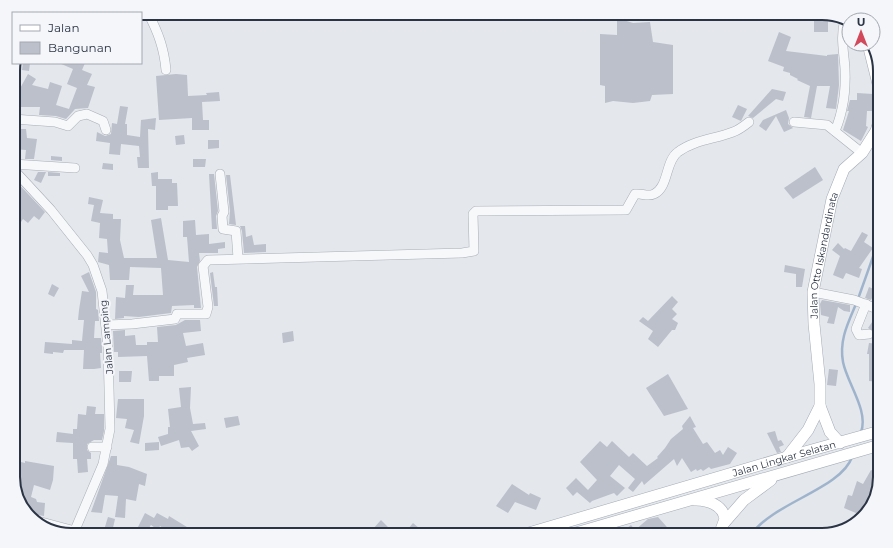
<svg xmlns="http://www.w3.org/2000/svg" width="893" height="548" font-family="Montserrat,sans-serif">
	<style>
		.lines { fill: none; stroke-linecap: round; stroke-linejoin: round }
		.stream { stroke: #9fb4cc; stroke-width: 2.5 }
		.building { fill: #bbc0ca }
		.minor-casing { stroke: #a9aeb7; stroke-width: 10 }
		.major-casing { stroke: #a3abb8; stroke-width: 12 }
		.minor { stroke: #f7f8fa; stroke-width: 9 }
		.major { stroke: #fff; stroke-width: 11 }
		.labels { text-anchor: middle; stroke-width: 4; stroke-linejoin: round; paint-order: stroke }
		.street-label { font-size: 10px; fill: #2b3445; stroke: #f4f6f9 }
		.rim { fill: none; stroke: #2b3445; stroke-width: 2 }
	</style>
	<rect width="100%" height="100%" fill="#e4e7ec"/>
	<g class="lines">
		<!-- stream -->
		<g class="stream">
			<path d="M858,299L880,237"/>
			<path d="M856,304C848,323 839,340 843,362C847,383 869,411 861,432"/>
			<path d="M751,535C772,503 841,489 852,457"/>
		</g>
	</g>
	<!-- building -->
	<g class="building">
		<path d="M814,13L828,15V32H814Z"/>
		<path d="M617,18L633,23L650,22L653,42L673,45V94L652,95L650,101L633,103L613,101L605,103V86L600,85V34L617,35Z"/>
		<path d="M779,32L791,37L786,51L827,56V55L838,54L839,85L836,109L826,108L830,86H817L811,118L804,117L810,86L797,80L798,79L790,75V73L783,71L784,67L768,61Z"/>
		<path d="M23,63H30L29,71L22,70Z"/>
		<path d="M59,63H85L82,70L92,74L87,85L95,87L88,108L75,109L66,119L56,116L39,115L40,107H13V101L28,74L36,79L32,85L48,89L50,82L62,86L56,105L69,109L77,88L67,84L73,69Z"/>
		<path d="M176,74L187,75L188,96L207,95L206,93L219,92L220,101L202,102L203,120H209V130H192V118L159,120L156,76Z"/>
		<path d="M772,89L786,92L783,101L776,99L753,118L748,116Z"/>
		<path d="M857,93L873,94L872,111H867L866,126L868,127L861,141L843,130L849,111H847L850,100H857Z"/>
		<path d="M738,105L747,109L741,121L732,117Z"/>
		<path d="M120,106L128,107L125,124H127V135L140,137L141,120L156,118L155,130L148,129L149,168H138L137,157H140L139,146L121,144L120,155L109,154L110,143L96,141L97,132L105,136L111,134L112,123L117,124Z"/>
		<path d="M786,110L789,118L788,124L793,128L784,132L776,116L766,131L759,126L763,120Z"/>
		<path d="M15,129H26L27,138L37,139L34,159H25L26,150L14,149Z"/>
		<path d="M184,135L185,144L176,145L175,136Z"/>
		<path d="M208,140H219V148L208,149Z"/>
		<path d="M51,156L62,157V161L51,160Z"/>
		<path d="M193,159H206L205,167H193Z"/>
		<path d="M103,163L113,164V170L102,169Z"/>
		<path d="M815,167L823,180L793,199L784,188Z"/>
		<path d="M38,172H46L41,183L34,180Z"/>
		<path d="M48,172L60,173V176H48Z"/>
		<path d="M158,172V179H172V183H177L178,206H168V210H156V186H152L151,173Z"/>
		<path d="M209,174H214L218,211L216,216L217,229H212Z"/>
		<path d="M226,175H230L236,225L229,224L230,211Z"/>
		<path d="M13,178L45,212L39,220L34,216L28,223L23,219L21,222L13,215Z"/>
		<path d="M89,197L103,200L100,213L113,214V219H121L120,240L124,258H157L151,220L161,218L168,260L189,262L187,237H183V221L195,220L196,235L209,234V244L225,242V248L218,249V253H199L200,261L197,267L201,308H194V305L172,306L171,313L139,317L124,316V318L115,319L116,297L125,298L126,285H134L133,295H163L161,268L130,267L129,280H110L109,265L98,262L99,252L108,253L107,239L99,238L100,223L91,221L94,205L88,204Z"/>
		<path d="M240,226H245L246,237L252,235L254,245L266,244V252L244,253L242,231Z"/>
		<path d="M862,232L868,235L864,242L873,248L859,268L862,269L859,278L846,273L843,279L833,275L840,256L832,250L838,243L844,249L845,248L851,251Z"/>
		<path d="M785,265L805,269L802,287H796V274L784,272Z"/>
		<path d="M89,272L96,292V309L98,310L99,321H95L94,338H101L102,347V353H100L101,368L94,369H83L84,350H64L63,353L53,352V354L44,353L45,342L72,344V340L82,341L84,320H78L79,310L82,291L89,292L81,276Z"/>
		<path d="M213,272L215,287H217L218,306H214L210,273Z"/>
		<path d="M52,284L59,288L54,297L48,294Z"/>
		<path d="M869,287L876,290L871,300L865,298Z"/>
		<path d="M672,296L678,302L672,309L677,314L672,319L678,323L675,330H672L658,347L648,339L653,331L639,321L643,317L648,321Z"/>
		<path d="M822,300L850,305V312L844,311L838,307L834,324L827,323L829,317L821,315L820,304Z"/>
		<path d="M877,315L880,316V336L868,328Z"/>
		<path d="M185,320H200L201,331L183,333L186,346L203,343L205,355L187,358L188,362L174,365V376H159V381H149L147,356L118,357V352H114L113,331L125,330V336L135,335L136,345H147V342H158L157,327L176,325Z"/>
		<path d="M293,331L294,341L283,343L282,333Z"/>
		<path d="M869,343L880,344V382L869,381V354H867Z"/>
		<path d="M829,369L838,370L836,386L827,385Z"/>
		<path d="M119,371H132L131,382H119Z"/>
		<path d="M668,374L688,409L664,416L646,388Z"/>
		<path d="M191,387L190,408L193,424L205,423L206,429L191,431L199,446L192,451L189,447L181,448L179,440L161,446L158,437L168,434V427H170L168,409L181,407L179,388Z"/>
		<path d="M118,399H144V416L139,444L130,442L134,430L125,428L127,419L116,418Z"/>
		<path d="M87,406L96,407L95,414H104V431L102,440H94L87,444V450L91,453V459H87L88,472L78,473L77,459H73V443L56,442L57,432L73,434V429H77L78,414L86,415Z"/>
		<path d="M238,416L240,425L226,428L224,418Z"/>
		<path d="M690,416L696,427L693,428L703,444L707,442L715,453L720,450L723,455L728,447L737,453L730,464L711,469L709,467L703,471L701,469L697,471L696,469L691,472L682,458L677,466L674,459L644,485L642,481L633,492L628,488L635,479L619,465L610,476L625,488L617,496L614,493L592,501L590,503L577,492L573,496L566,488L576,478L588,490L597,480L580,462L600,441L607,447L612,441L629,457L633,453L647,466L658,458L657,457L665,448L671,439L683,429L682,426Z"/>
		<path d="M775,431L778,441L781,440L784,445L779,447L781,452L777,453L767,433Z"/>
		<path d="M159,442V450L145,451V443Z"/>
		<path d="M111,456H117V465L129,467L147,474L145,486L139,484L136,501L126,499L125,518L115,517L118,496L105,495L102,513L91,512Z"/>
		<path d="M13,460L25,463V461L54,466L53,480L50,490L34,485L31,497L36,499L37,502L45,503L44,516L32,514V508L21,505L13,481Z"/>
		<path d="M871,470L880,474V477L878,484L874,482L864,508L868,510L863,516L844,508L848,495L852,496L857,481L863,484Z"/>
		<path d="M512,484L529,495L530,493L541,498L536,510L515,502L508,513L496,506Z"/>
		<path d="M145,513L154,518L157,513L168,519L169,516L195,532L196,528L205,529V535H174L160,526L158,530L151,525L144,535H134Z"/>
		<path d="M108,517L115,519L112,532L104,530Z"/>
		<path d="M658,517L674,535H618L631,525L635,530L648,519Z"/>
		<path d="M381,520L388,527L398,535H373L375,532L372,530Z"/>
		<path d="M413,523L427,535H403Z"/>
		<path d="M229,527L244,535H225Z"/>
		<path d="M697,527L705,535H688Z"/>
	</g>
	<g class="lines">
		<!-- minor casing -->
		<g class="minor-casing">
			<g id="minor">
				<path d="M148,13C158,32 164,48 166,70"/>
				<path d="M13,119L55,122L68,126L78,116L87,114L103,121L106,130"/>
				<path d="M794,122L827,125L862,153"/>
				<path d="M835,131C843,112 846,90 845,69C844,51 840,38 845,19"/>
				<path d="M13,164L75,168"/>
				<path d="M13,169L51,210L87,255L93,265L102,291L108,347L110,429L103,464L75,530"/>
				<path d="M220,174L224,212L222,216L223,229L236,231L238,258"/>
				<path d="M813,292L854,300L880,310"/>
				<path d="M866,304L856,329L859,335L869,334"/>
				<path d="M875,308L880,294"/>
				<path d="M106,325L132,324L175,319L177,314H206L208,307L203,266L208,260L462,253L474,251L473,214L476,211L626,210L635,194C641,193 648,197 654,194C669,187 665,161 678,152C694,140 715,139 733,132C739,130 744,126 749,122"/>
				<path d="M92,447H107"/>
				<path d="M34,520L90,535"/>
			</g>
		</g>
		<!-- major casing -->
		<g class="major-casing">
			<g id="major">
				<path d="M868,44L880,92"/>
				<path d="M820,406L830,432L840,443"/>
				<path id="s1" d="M787,457L808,430L820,406V384L814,324L813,292L832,199L844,169L862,153L876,131L880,118"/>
				<path d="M696,500C708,500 723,505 725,519L719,535"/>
				<path d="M724,523L744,500L771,480"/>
				<path id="s2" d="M522,535L787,457L880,431"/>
				<path d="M569,535L880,445"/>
			</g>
		</g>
		<!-- minor -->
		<use href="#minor" class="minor"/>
		<!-- major -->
		<use href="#major" class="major"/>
	</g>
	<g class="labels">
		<!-- street labels -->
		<g class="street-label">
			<text dy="4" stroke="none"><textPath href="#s1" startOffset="213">Jalan Otto Iskandardinata</textPath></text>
			<text transform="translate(106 337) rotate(-95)" y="4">Jalan Lamping</text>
			<text dy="4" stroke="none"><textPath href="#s2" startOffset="273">Jalan Lingkar Selatan</textPath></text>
		</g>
	</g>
	<!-- crop -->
	<path d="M0 0H893V548H0ZM71 20H822A51 51 0 0 1 873 71V477A51 51 0 0 1 822 528H71A51 51 0 0 1 20 477V71A51 51 0 0 1 71 20Z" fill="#f4f6f9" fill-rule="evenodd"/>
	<path class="rim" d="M71 20H822A51 51 0 0 1 873 71V477A51 51 0 0 1 822 528H71A51 51 0 0 1 20 477V71A51 51 0 0 1 71 20Z"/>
	<!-- legend -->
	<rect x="12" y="12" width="130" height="52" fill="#f4f6f9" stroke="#a4a8b1"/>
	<rect x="20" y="25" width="20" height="6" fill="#ffffff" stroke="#a4a8b1"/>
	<text x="48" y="32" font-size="12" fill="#2b3445">Jalan</text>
	<rect x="20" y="42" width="20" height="12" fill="#bbc0ca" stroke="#a4a8b1"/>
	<text x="48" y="52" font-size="12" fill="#2b3445">Bangunan</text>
	<!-- north arrow -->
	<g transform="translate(861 32)"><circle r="19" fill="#f4f6f9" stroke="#a4a8b1"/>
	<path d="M0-3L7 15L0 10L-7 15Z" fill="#d1495b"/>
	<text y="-6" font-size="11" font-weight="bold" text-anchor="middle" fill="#2b3445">U</text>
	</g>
</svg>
